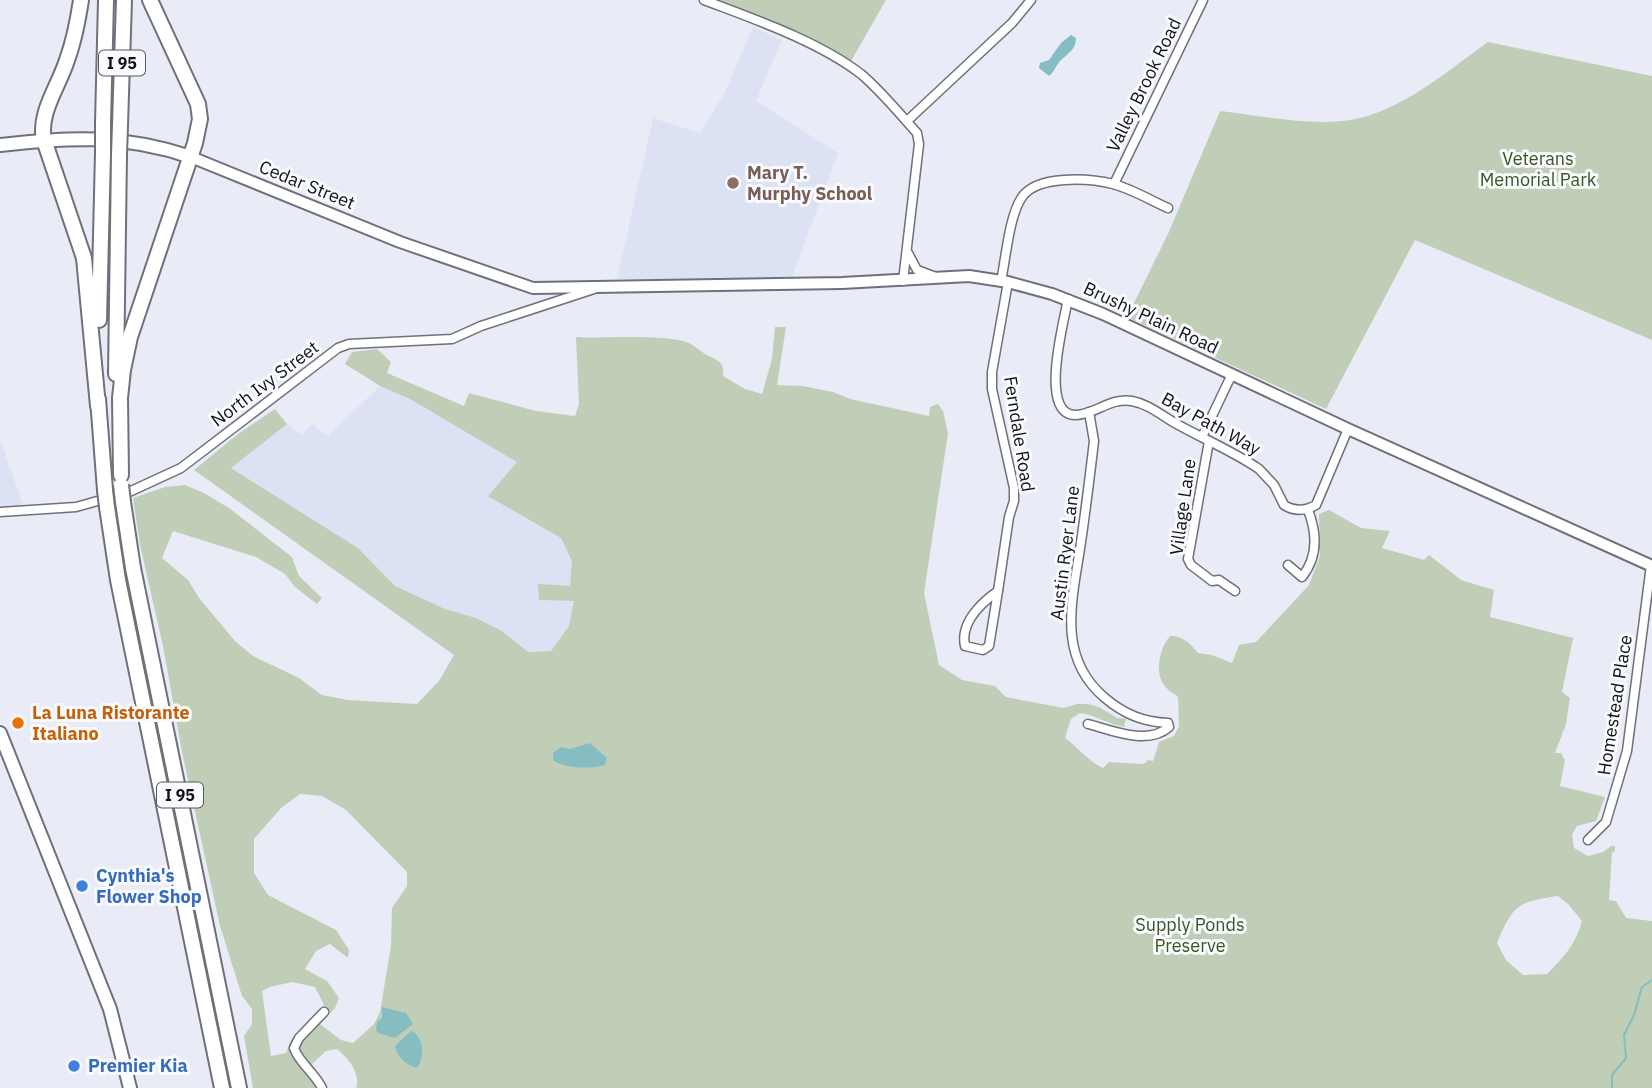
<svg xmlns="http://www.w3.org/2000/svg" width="1652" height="1088" font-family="'IBM Plex Sans',sans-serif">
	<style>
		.built { fill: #dce1f3 }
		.green { fill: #c0ceb7; fill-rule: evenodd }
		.water { fill: #85bdc2 }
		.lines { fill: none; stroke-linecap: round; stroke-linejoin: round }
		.stream { stroke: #85bdc2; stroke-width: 2 }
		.street-casing { stroke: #6e717a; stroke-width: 11 }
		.secondary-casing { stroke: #6e717a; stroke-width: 14 }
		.primary-casing { stroke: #6e717a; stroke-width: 16 }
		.highway-casing { stroke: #6e717a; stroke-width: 18 }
		.street { stroke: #fff; stroke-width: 8 }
		.secondary { stroke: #fff; stroke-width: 10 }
		.primary { stroke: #fff; stroke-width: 12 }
		.highway { stroke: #fff; stroke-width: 14 }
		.highway-bridge-casing { stroke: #6e717a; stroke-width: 18; stroke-linecap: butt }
		.highway-bridge { stroke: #fff; stroke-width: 14 }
		.education-dot { fill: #8d6e63; stroke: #f8fafe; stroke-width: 2.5 }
		.food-dot { fill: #e8710a; stroke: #f8fafe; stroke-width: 2.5 }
		.shop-dot { fill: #3f7fe0; stroke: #f8fafe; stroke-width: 2.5 }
		.labels { text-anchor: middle; stroke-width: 6; stroke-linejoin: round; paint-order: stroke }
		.shield { fill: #f8fafe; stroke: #56585c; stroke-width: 2 }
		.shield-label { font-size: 16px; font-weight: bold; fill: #111216 }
		.street-label { font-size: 18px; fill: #111216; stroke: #f8fafe }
		.park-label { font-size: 18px; fill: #38551f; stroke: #f8fafe }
		.education-label { font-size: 18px; font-weight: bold; fill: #785e54; stroke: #f8fafe; text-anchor: start }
		.food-label { font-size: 18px; font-weight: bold; fill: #c56008; stroke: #f8fafe; text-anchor: start }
		.shop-label { font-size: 18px; font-weight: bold; fill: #366cbe; stroke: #f8fafe; text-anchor: start }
	</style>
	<rect width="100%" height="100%" fill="#e9ecf7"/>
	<!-- built -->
	<g class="built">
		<path d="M753,27L782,40L756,101L838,153L791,280L617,279L653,118L700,133L725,92Z"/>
		<path d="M380,386L410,399L518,462L532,520L561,538L572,561L570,586L539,600L575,601L569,626L551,651L528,652L502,631L476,618L445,609L395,586L358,548L230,467L287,424L302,435L312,424L328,436Z"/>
		<path d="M0,439L25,510L0,512Z"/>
	</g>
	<!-- green -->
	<g class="green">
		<path d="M720,0H886L851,61L774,21Z"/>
		<path d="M1488,42L1652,76V340L1415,240L1326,409L1127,317L1168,234L1220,111C1264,116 1322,129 1364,117C1410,104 1450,69 1488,42Z"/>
		<path d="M775,327H786L777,385L803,386L833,392L850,399L929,416L930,407L938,404L943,411L948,433L924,593L939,665L962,680L995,686L1006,697L1064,708L1077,704H1088L1099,707L1117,718L1126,719L1124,727C1108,724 1095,715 1080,713L1071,719L1065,738C1079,748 1088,761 1103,768L1109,762L1144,764L1148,760L1153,761L1159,742L1174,736L1179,726L1178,697C1174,693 1167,690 1164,685C1154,672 1160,647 1170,636C1183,636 1190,643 1198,653L1212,655L1232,663L1239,645L1256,642L1309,585L1320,556L1319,514L1329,510L1361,528L1390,531L1382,548L1424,560L1429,555L1461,580L1494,590L1490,617L1573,638L1562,692L1570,698L1566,724L1555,753H1561L1565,760L1560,786L1605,797L1596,821L1577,826L1572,835L1574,848L1588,856L1603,852L1611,846H1615V851L1612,853L1609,900L1616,901L1626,918L1652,921V1088H356C361,1073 348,1058 337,1049L326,1051L312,1064L327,1088H253L244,1036L252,1024V1009L242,996L220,926L182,752L163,646L140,545L133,498L165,487L185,485L204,493L229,508L292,557L299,576L322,598L317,604L295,587L285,574L256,557L173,531L162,558L188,580L199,598L235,641L253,656L299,678L322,695L348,700L417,704L439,681L454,655L194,470L238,434L275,409L287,424L231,468L358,548L395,586L445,609L476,618L502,631L528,652L551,651L569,626L574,601L539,600L538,584L570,586L572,561L561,538L488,496L517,462L410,399L380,386L345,364L352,352L377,349L391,362L387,373L464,406L469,393L536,411L575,416L579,404L576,337C604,339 669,333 691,344C696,347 700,351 705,354C716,360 725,361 723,376L745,389L762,394L772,359ZM300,794L322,796L346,810L407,872V886L392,908L391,946L380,1012L374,1024L353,1043L341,1040L320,1024L335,1008L339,998L327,981L305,969L316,951L330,944L348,958L349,950L336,930L268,895L254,873V839L281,808ZM1558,896L1568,904L1582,921C1576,944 1563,958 1547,974L1523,975L1506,960L1497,943C1513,905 1517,902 1558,896ZM292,982L315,987L324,1005L291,1040L286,1053L271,1056L262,991L270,987Z"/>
	</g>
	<!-- water -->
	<g class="water">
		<path d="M1071,35L1076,38C1076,50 1067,54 1060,61C1055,67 1055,71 1049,76L1039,68L1040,63L1049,60L1061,43Z"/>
		<path d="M590,743L607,758L605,765C591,769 565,769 553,760V753L561,747L570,749Z"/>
		<path d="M382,1007L406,1013L413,1024L395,1038L378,1033L376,1030L377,1022L382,1018Z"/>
		<path d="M411,1031C424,1036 425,1057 417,1068C405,1064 398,1058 395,1046Z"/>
	</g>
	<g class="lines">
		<!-- stream -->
		<path class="stream" d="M1612,1088V1075L1626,1058L1624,1035L1634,1015L1642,987L1652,980"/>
		<!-- street casing -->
		<g class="street-casing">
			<g id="street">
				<path d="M704,0C754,19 818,41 861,74C881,91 899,113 917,133L919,144L903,281"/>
				<path d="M907,121L1012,23L1031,0"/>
				<path d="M1114,184L1203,0"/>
				<path d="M908,253L917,270L936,277"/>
				<path d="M1001,281C1006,258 1009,216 1022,197C1037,175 1089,178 1113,184C1132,189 1150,200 1168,208"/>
				<path d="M1068,299C1064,321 1038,416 1076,415C1096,414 1111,397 1132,401C1148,404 1161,415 1175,423C1203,439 1233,451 1259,469L1274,485L1284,505C1295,512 1305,511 1316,505L1348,429"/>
				<path d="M1202,437L1232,374"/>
				<path d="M1209,441L1188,559L1191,565L1212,581L1219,580L1235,591"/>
				<path d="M0,512L76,507L129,492L181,468L338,348L349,344L452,339L481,326L594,289"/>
				<path d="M1288,565L1302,577C1318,557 1317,533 1308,510"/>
				<path d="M998,591L1009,517L1014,501V488L992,389V372L1008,282"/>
				<path d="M998,591L989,646L983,650L965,646C960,623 981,603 998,591Z"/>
				<path d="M1088,724C1111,730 1148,746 1169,727L1168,723C1143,722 1124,714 1105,698C1055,656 1073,598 1081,542C1086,508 1090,475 1094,441L1089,412"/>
				<path d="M1588,840L1606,822L1627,751L1651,565"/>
				<path d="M322,1088C315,1073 299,1063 294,1048L299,1038L324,1012"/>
			</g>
		</g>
		<!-- secondary casing -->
		<g class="secondary-casing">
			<path id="secondary" d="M191,157L400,242L533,288L842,283L969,276L1008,282L1052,294L1103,314L1348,429L1652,566"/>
		</g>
		<!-- primary casing -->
		<g class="primary-casing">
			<g id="primary">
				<path d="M0,145C69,137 124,134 191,157"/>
				<path d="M0,733L110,1009L130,1088"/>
			</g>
		</g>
		<!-- highway casing -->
		<g class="highway-casing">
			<g id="highway">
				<path d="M81,0C78,20 74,41 67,60C59,86 38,113 44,140L84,258L98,406"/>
				<path d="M103,123L106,0"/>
				<path d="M120,125L124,0"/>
				<path d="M99,320L103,153"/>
				<path d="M116,374L119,155"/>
				<path d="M98,399L105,490"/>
				<path d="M121,475L120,398L123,370L130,337L195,143L200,119L198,104L150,0"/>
				<path d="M123,502L133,568L239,1088"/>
				<path d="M107,507L118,580L222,1088"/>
			</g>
		</g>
		<!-- street -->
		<use href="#street" class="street"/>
		<!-- secondary -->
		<use href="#secondary" class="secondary"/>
		<!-- primary -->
		<use href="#primary" class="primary"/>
		<!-- highway -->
		<use href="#highway" class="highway"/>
		<!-- highway-bridge casing -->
		<g class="highway-bridge-casing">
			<g id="highway-bridge">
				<path d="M103,153V123"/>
				<path d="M119,155L120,125"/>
				<path d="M121,485L123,502"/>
				<path d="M105,490L107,507"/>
			</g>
		</g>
		<!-- highway-bridge -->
		<use href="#highway-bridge" class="highway-bridge"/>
	</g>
	<!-- markers -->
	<circle class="education-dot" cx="733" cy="183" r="7"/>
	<circle class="food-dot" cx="18" cy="723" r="7"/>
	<g class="shop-dot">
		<circle cx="82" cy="886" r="7"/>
		<circle cx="74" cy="1066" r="7"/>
	</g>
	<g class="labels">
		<!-- shield labels -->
		<g class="shield">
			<rect x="99" y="50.5" width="46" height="25" rx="5"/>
			<rect x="157" y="782.5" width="46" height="25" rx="5"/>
		</g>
		<g class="shield-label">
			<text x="122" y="69">I 95</text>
			<text x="180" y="801">I 95</text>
		</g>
		<!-- street labels -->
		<g class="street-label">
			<text transform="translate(1144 85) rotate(-64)" y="6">Valley Brook Road</text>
			<text transform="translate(307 185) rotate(22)" y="6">Cedar Street</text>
			<text transform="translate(1151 318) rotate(25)" y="6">Brushy Plain Road</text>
			<text transform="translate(265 384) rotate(-37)" y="6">North Ivy Street</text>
			<text transform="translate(1211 424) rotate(29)" y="6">Bay Path Way</text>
			<text transform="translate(1019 434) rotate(81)" y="6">Ferndale Road</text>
			<text transform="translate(1183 507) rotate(-82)" y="6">Village Lane</text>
			<text transform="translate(1065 553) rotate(-83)" y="6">Austin Ryer Lane</text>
			<text transform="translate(1615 705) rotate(-81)" y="6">Homestead Place</text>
		</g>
		<!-- park labels -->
		<g class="park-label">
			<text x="1538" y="165">Veterans<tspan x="1538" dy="21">Memorial Park</tspan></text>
			<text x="1190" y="931">Supply Ponds<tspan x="1190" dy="21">Preserve</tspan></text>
		</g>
		<!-- education labels -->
		<g class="education-label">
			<text x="747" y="179">Mary T.<tspan x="747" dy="21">Murphy School</tspan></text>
		</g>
		<!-- food labels -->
		<g class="food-label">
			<text x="32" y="719">La Luna Ristorante<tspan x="32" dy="21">Italiano</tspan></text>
		</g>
		<!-- shop labels -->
		<g class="shop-label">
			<text x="96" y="882">Cynthia's<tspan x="96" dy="21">Flower Shop</tspan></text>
			<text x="88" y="1072">Premier Kia</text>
		</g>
	</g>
</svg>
